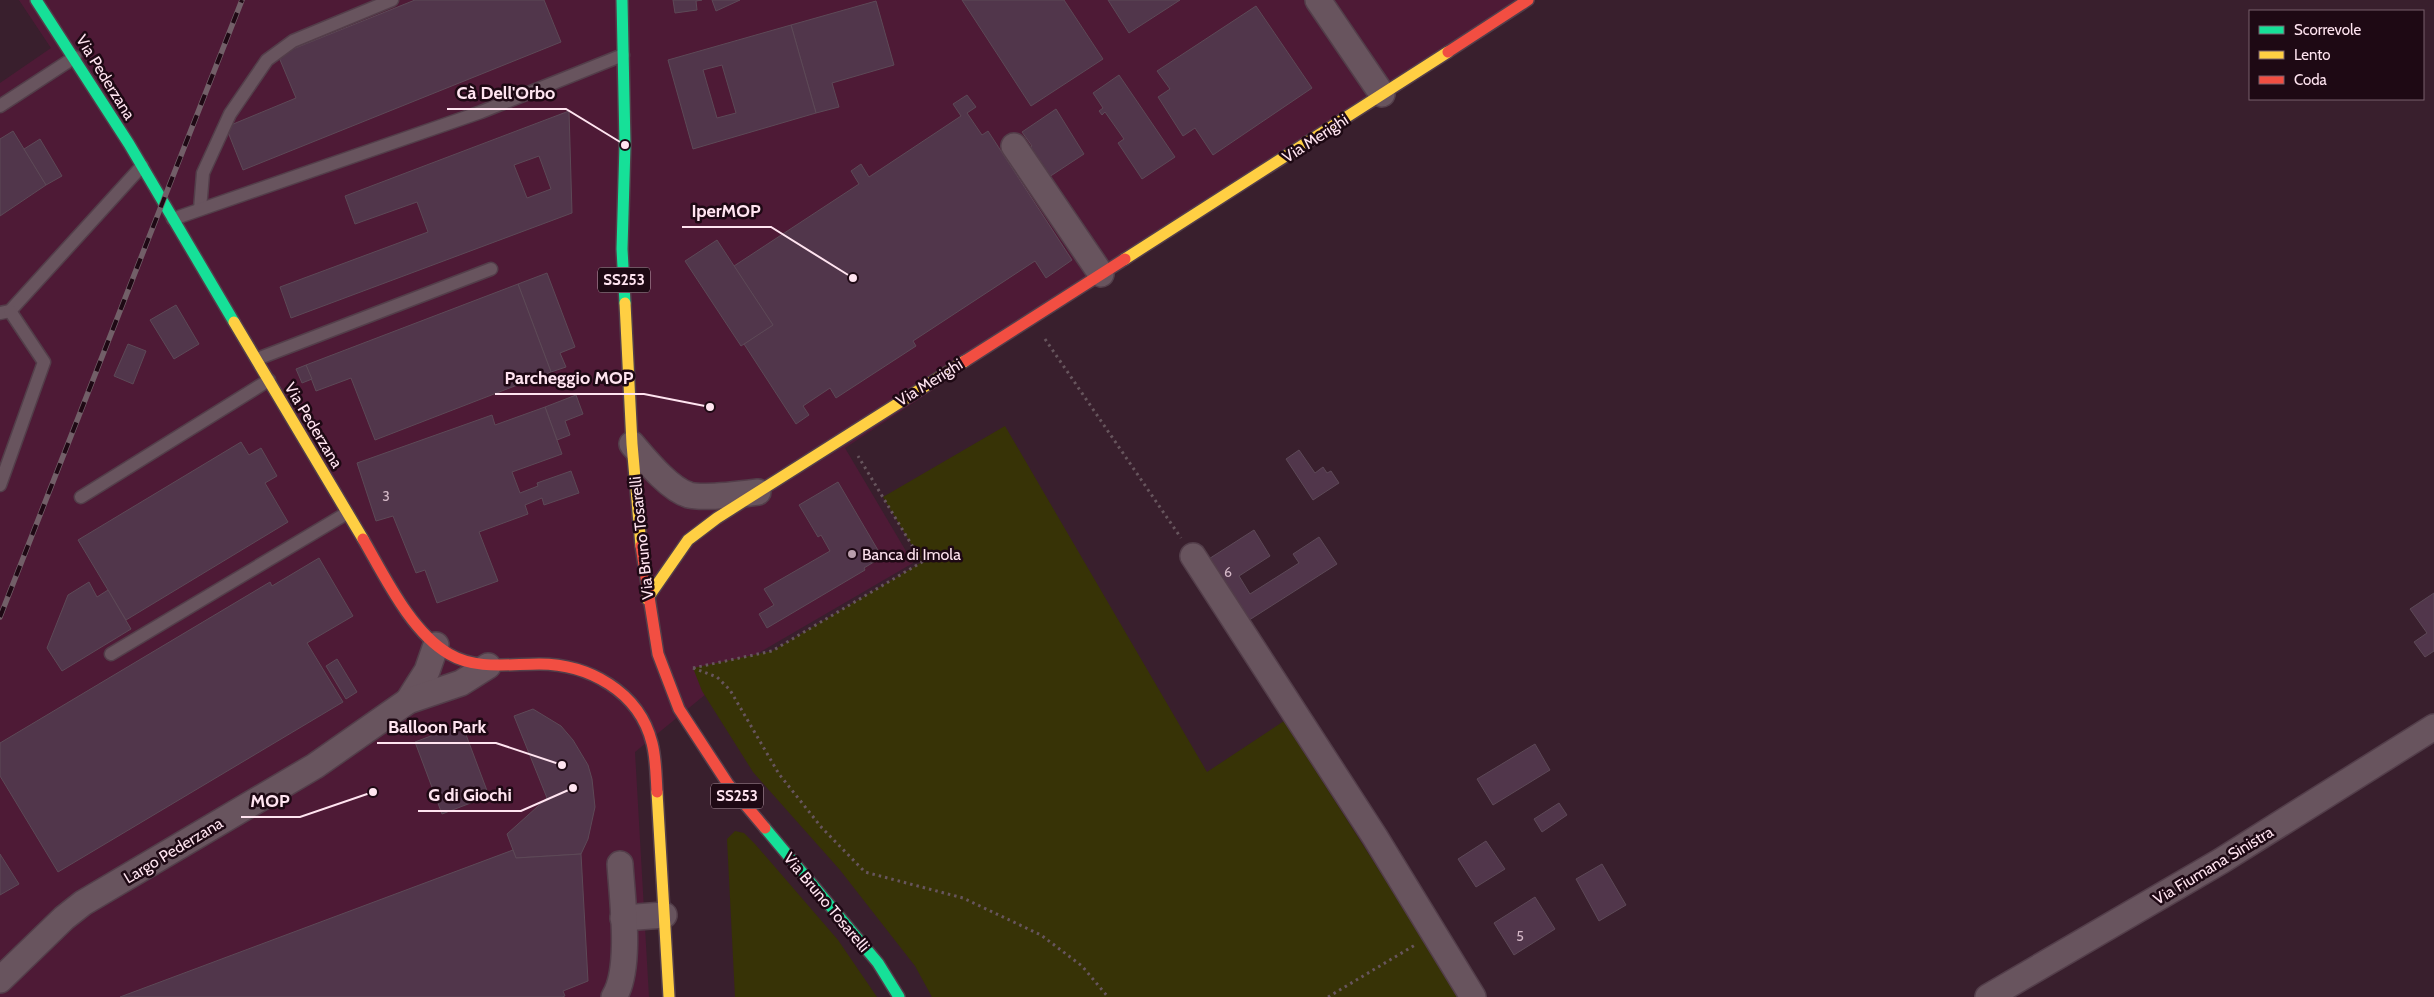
<svg xmlns="http://www.w3.org/2000/svg" width="2434" height="997" font-family="Cabin,sans-serif">
	<style>
		.built { fill: #4e1a36 }
		.green { fill: #373306 }
		.building { fill: #51364b; stroke: #5d4957; fill-rule: evenodd }
		.lines { fill: none; stroke-linecap: round; stroke-linejoin: round }
		.lane-casing { stroke: #533e4a; stroke-width: 15 }
		.street-casing { stroke: #533e4a; stroke-width: 28 }
		.fast-casing { stroke: #533e4a; stroke-width: 14 }
		.slow-casing { stroke: #533e4a; stroke-width: 14 }
		.jam-casing { stroke: #533e4a; stroke-width: 14 }
		.path { stroke: #67555d; stroke-width: 3; stroke-dasharray: 2.5 4; stroke-linecap: butt }
		.lane { stroke: #68545e; stroke-width: 12 }
		.street { stroke: #68545e; stroke-width: 25 }
		.fast { stroke: #16e098; stroke-width: 11 }
		.slow { stroke: #ffcf43; stroke-width: 11 }
		.jam { stroke: #f24e42; stroke-width: 11 }
		.rail-casing { stroke: #725f68; stroke-width: 5.5 }
		.rail { stroke: #1e0914; stroke-width: 4; stroke-dasharray: 11; stroke-linecap: butt }
		.poi-dot { fill: #ba9fac; stroke: #1e0914; stroke-width: 2 }
		.labels { text-anchor: middle; stroke-width: 5; stroke-linejoin: round; paint-order: stroke }
		.number-label { font-size: 14px; fill: #d4b8c7 }
		.shield { fill: #1e0914; stroke: #bca2ae; stroke-width: 1 }
		.shield-label { font-size: 15px; font-weight: bold; fill: #ffe4f0 }
		.street-label { font-size: 16px; fill: #ffe4f0; stroke: #1e0914 }
		.poi-label { font-size: 16px; fill: #ffe4f0; stroke: #1e0914; text-anchor: start }
		.leader { fill: none; stroke: #ffe4f0; stroke-width: 2 }
		.callout-dot { fill: #ffe4f0; stroke: #1e0914; stroke-width: 2 }
		.callout-label { font-size: 18px; text-anchor: middle; font-weight: bold; fill: #ffe4f0; stroke: #1e0914; stroke-width: 5; stroke-linejoin: round; paint-order: stroke }
	</style>
	<rect width="100%" height="100%" fill="#391f2d"/>
	<!-- built -->
	<path class="built" d="M19,0H1525L845,448L913,563L750,658L635,752L649,997H0V83L51,48Z"/>
	<!-- green -->
	<g class="green">
		<path d="M1005,426L1207,772L1284,721L1428,947L1458,997H932L915,966L840,870L753,772L702,691L693,668L772,651L922,562L883,497Z"/>
		<path d="M735,831L744,833L755,844L838,940L877,997H735L727,839Z"/>
	</g>
	<!-- building -->
	<g class="building">
		<path d="M415,0H544L561,42L243,170L226,127L296,98L278,55Z"/>
		<path d="M673,0H702L696,1L697,10L675,13Z"/>
		<path d="M712,0H740L716,11Z"/>
		<path d="M962,0H1064L1103,59L1031,106Z"/>
		<path d="M1108,0H1180L1129,33Z"/>
		<path d="M876,1L894,65L832,83L839,107L816,113L791,25Z"/>
		<path d="M1256,6L1312,88L1213,155L1195,128L1183,136L1158,97L1170,89L1157,71Z"/>
		<path d="M791,25L816,113L693,149L668,60ZM722,65L736,113L717,118L703,70Z"/>
		<path d="M1119,75L1175,157L1142,179L1118,143L1124,139L1105,112L1102,115L1099,111L1103,108L1093,93Z"/>
		<path d="M967,95L976,107L967,113L982,135L988,131L1072,260L1046,278L1035,261L913,341L916,346L836,398L830,388L803,406L809,415L796,424L744,344L773,325L734,266L859,184L851,171L861,164L869,177L961,116L953,104Z"/>
		<path d="M1056,109L1084,154L1046,179L1027,150L1032,146L1022,132Z"/>
		<path d="M569,111L572,213L291,318L280,287L428,232L417,202L355,224L345,196ZM539,156L551,189L527,198L514,165Z"/>
		<path d="M13,131L46,185L0,216V139Z"/>
		<path d="M40,139L62,176L46,185L24,149Z"/>
		<path d="M717,240L773,325L741,346L685,261Z"/>
		<path d="M547,273L575,347L560,353L566,367L551,372L518,284Z"/>
		<path d="M518,284L551,372L375,440L351,378L316,391L306,365Z"/>
		<path d="M176,305L199,344L174,359L150,320Z"/>
		<path d="M128,344L146,351L133,384L114,376Z"/>
		<path d="M306,365L312,379L302,383L296,369Z"/>
		<path d="M576,395L583,414L565,421L570,435L557,440L545,407Z"/>
		<path d="M545,407L562,454L512,472L520,493L538,486L537,483L571,471L579,493L544,505L542,498L525,505L528,514L479,532L498,581L437,603L425,570L416,573L393,516L376,521L357,463L492,415L495,425Z"/>
		<path d="M241,442L249,455L261,448L277,476L265,483L288,522L126,620L78,540Z"/>
		<path d="M1299,450L1315,473L1323,467L1327,473L1331,471L1339,483L1313,500L1286,459Z"/>
		<path d="M838,482L882,557L864,568L865,570L767,628L759,614L774,605L764,589L830,551L821,535L818,537L799,505Z"/>
		<path d="M1254,530L1270,556L1239,576L1250,594L1299,563L1293,554L1319,537L1337,564L1243,624L1204,562Z"/>
		<path d="M319,558L353,616L307,643L343,702L58,872L0,776V743L270,582L272,586Z"/>
		<path d="M89,582L97,597L108,590L131,629L62,671L47,648L68,595Z"/>
		<path d="M2434,593V651L2425,657L2414,642L2427,633L2410,609Z"/>
		<path d="M337,659L357,692L346,699L326,666Z"/>
		<path d="M533,709L561,726L573,740L588,765L592,779L595,807L588,839L581,854L516,858L507,834L547,798L514,716Z"/>
		<path d="M462,724L489,796L442,814L415,742Z"/>
		<path d="M1535,744L1550,770L1493,805L1477,779Z"/>
		<path d="M1559,803L1567,815L1542,832L1534,819Z"/>
		<path d="M1486,841L1505,869L1476,887L1458,859Z"/>
		<path d="M513,850L516,858L581,854L588,981L563,991L565,996L562,997H120Z"/>
		<path d="M0,854L19,884L0,895Z"/>
		<path d="M1602,864L1626,905L1599,921L1576,879Z"/>
		<path d="M1535,897L1555,929L1514,955L1494,923Z"/>
	</g>
	<g class="lines">
		<!-- lane casing -->
		<g class="lane-casing">
			<g id="lane">
				<path d="M0,106L75,57"/>
				<path d="M200,209L203,173L230,114L267,60L293,41L392,0"/>
				<path d="M173,219L481,112L623,55"/>
				<path d="M0,313L10,311L142,166"/>
				<path d="M257,359L491,269"/>
				<path d="M0,485L44,362L10,311"/>
				<path d="M81,497L269,380"/>
				<path d="M111,654L347,513"/>
			</g>
		</g>
		<!-- street casing -->
		<g class="street-casing">
			<g id="street">
				<path d="M1318,0L1382,94"/>
				<path d="M1014,146L1101,274"/>
				<path d="M632,444C645,459 669,489 689,495C704,499 742,494 758,492"/>
				<path d="M1193,556L1375,837L1473,997"/>
				<path d="M408,701L427,671L436,645"/>
				<path d="M623,918L664,915"/>
				<path d="M0,980L64,918L83,903L315,766L408,701L461,683L488,666"/>
				<path d="M614,997C632,969 622,897 620,864"/>
				<path d="M1988,997L2221,861L2434,727"/>
			</g>
		</g>
		<!-- fast casing -->
		<g class="fast-casing">
			<g id="fast">
				<path d="M36,0L129,144L234,322"/>
				<path d="M622,0L625,145L622,249L625,303"/>
				<path d="M765,828L878,963L899,997"/>
			</g>
		</g>
		<!-- slow casing -->
		<g class="slow-casing">
			<g id="slow">
				<path d="M1125,259L1448,52"/>
				<path d="M625,303L632,444L641,546"/>
				<path d="M234,322L363,539"/>
				<path d="M647,599L688,540L717,518L965,361"/>
				<path d="M657,792L669,997"/>
			</g>
		</g>
		<!-- jam casing -->
		<g class="jam-casing">
			<g id="jam">
				<path d="M1448,52L1528,0"/>
				<path d="M965,361L1125,259"/>
				<path d="M363,539C385,577 411,632 449,654C476,670 509,664 539,664C588,664 639,691 652,743C656,758 656,775 657,792"/>
				<path d="M641,546L658,654L679,709L728,784L765,828"/>
			</g>
		</g>
		<!-- path -->
		<g class="path">
			<path d="M1045,339L1181,538"/>
			<path d="M693,668L717,677L730,690L779,774L822,828L865,872L963,898L1041,935L1082,966L1108,997"/>
			<path d="M693,668L772,651L922,562L858,456"/>
			<path d="M1328,997L1415,945"/>
		</g>
		<!-- lane -->
		<use href="#lane" class="lane"/>
		<!-- street -->
		<use href="#street" class="street"/>
		<!-- fast -->
		<use href="#fast" class="fast"/>
		<!-- slow -->
		<use href="#slow" class="slow"/>
		<!-- jam -->
		<use href="#jam" class="jam"/>
		<!-- rail casing -->
		<g class="rail-casing">
			<path id="rail" d="M0,617L242,0"/>
		</g>
		<!-- rail -->
		<use href="#rail" class="rail"/>
	</g>
	<!-- markers -->
	<circle class="poi-dot" cx="852" cy="554" r="5"/>
	<g class="labels">
		<!-- number labels -->
		<g class="number-label">
			<text x="386" y="501">3</text>
			<text x="1228" y="577">6</text>
			<text x="1520" y="941">5</text>
		</g>
		<!-- shield labels -->
		<g class="shield">
			<rect x="598" y="267.5" width="52" height="25" rx="4"/>
			<rect x="711" y="783.5" width="52" height="25" rx="4"/>
		</g>
		<g class="shield-label">
			<text x="624" y="285">SS253</text>
			<text x="737" y="801">SS253</text>
		</g>
		<!-- street labels -->
		<g class="street-label">
			<text transform="translate(106 77) rotate(58)" y="6">Via Pederzana</text>
			<text transform="translate(1315 138) rotate(-33)" y="6">Via Merighi</text>
			<text transform="translate(929 382) rotate(-32)" y="6">Via Merighi</text>
			<text transform="translate(314 425) rotate(59)" y="6">Via Pederzana</text>
			<text transform="translate(641 538) rotate(-96)" y="6">Via Bruno Tosarelli</text>
			<text transform="translate(173 850) rotate(-31)" y="6">Largo Pederzana</text>
			<text transform="translate(2213 865) rotate(-31)" y="6">Via Fiumana Sinistra</text>
			<text transform="translate(827 902) rotate(50)" y="6">Via Bruno Tosarelli</text>
		</g>
		<!-- poi labels -->
		<g class="poi-label">
			<text x="862" y="560">Banca di Imola</text>
		</g>
	</g>
	<!-- callouts -->
	<path class="leader" d="M625 145L566 109H447M853 278L771 227H682M710 407L644 394H495M562 765L496 743H377M573 788L521 811H418M373 792L300 817H241"/>
	<g class="callout-dot">
		<circle cx="625" cy="145" r="5"/>
		<circle cx="853" cy="278" r="5"/>
		<circle cx="710" cy="407" r="5"/>
		<circle cx="562" cy="765" r="5"/>
		<circle cx="573" cy="788" r="5"/>
		<circle cx="373" cy="792" r="5"/>
	</g>
	<g class="callout-label">
		<text x="506" y="99">Cà Dell'Orbo</text>
		<text x="726" y="217">IperMOP</text>
		<text x="569" y="384">Parcheggio MOP</text>
		<text x="437" y="733">Balloon Park</text>
		<text x="470" y="801">G di Giochi</text>
		<text x="270" y="807">MOP</text>
	</g>
	<!-- legend -->
	<rect x="2249" y="10" width="175" height="90" fill="#1e0914" stroke="#78616c"/>
	<rect x="2259" y="26" width="25" height="8" fill="#16e098" stroke="#78616c"/>
	<text x="2294" y="35" font-size="15" fill="#ffe4f0">Scorrevole</text>
	<rect x="2259" y="51" width="25" height="8" fill="#ffcf43" stroke="#78616c"/>
	<text x="2294" y="60" font-size="15" fill="#ffe4f0">Lento</text>
	<rect x="2259" y="76" width="25" height="8" fill="#f24e42" stroke="#78616c"/>
	<text x="2294" y="85" font-size="15" fill="#ffe4f0">Coda</text>
</svg>
